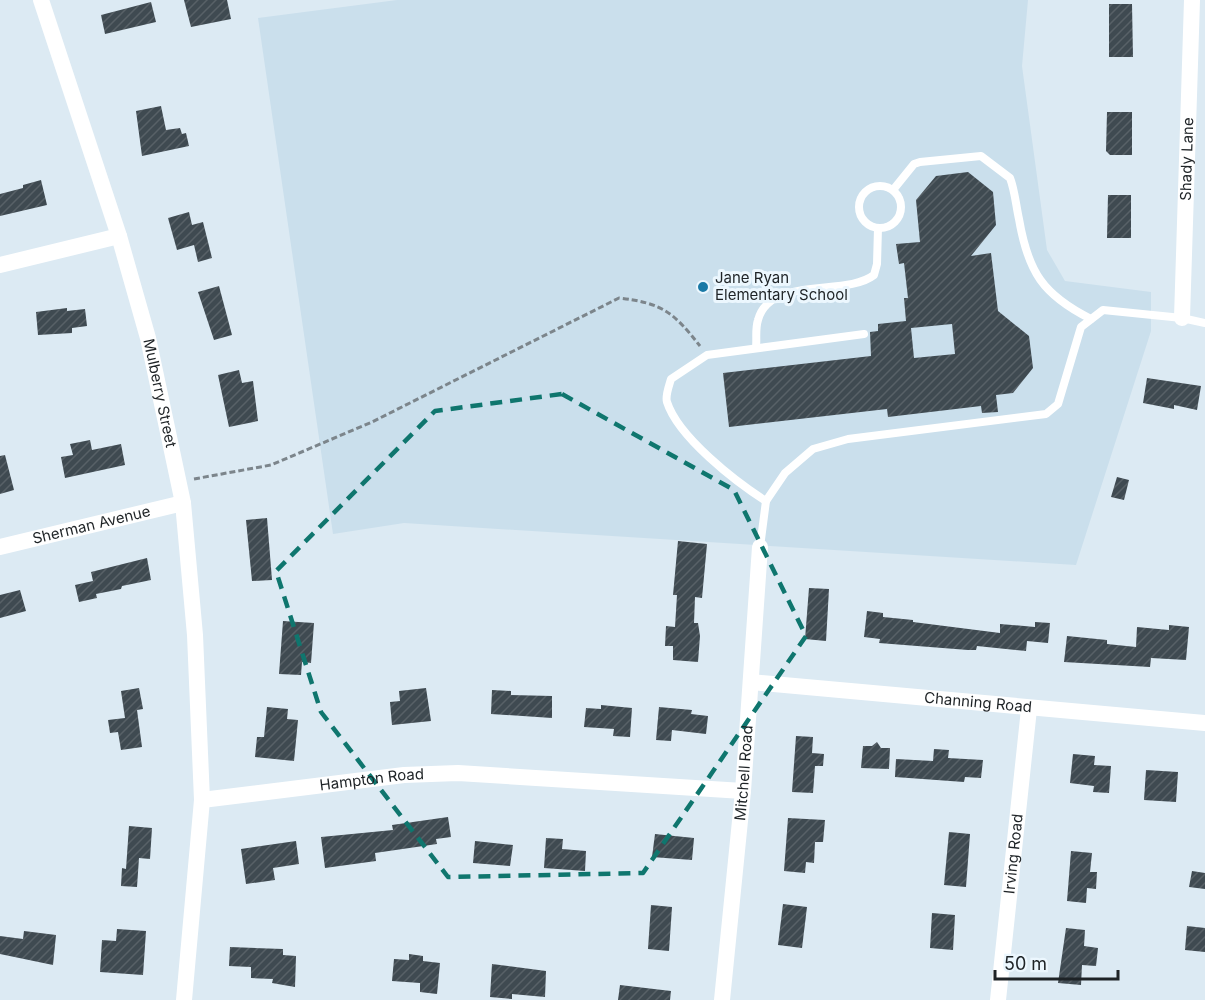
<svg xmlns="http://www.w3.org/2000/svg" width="1205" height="1000" font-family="Inter,sans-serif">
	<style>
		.built { fill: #cadfec }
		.building { fill: url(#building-hatch); fill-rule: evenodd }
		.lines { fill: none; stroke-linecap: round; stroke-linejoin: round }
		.path { stroke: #7c858b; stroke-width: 3; stroke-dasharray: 6 3; stroke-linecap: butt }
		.lane { stroke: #fff; stroke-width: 8 }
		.street { stroke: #fff; stroke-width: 16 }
		.marked { fill: none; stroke: #0f766e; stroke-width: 4.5; stroke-dasharray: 12 8; stroke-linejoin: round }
		.poi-dot { fill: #1a79a6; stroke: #ecf7fe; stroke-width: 2 }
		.labels { text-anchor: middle; stroke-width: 6; stroke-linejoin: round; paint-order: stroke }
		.street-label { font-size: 15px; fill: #1e2326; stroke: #ecf7fe }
		.poi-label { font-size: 15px; fill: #1e2326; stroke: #ecf7fe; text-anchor: start }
	</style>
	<defs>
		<pattern id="building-hatch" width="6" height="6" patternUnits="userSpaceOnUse" patternTransform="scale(1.5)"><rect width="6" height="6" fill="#3f4a51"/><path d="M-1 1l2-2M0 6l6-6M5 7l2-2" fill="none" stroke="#586167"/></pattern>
	</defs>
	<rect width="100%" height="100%" fill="#dceaf3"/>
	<!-- built -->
	<path class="built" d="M397,0H1028L1022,66L1047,250L1065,281L1151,292V331L1076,565L404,523L333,534L258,18Z"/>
	<!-- building -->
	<g class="building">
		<path d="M184,0H227L231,19L191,27Z"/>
		<path d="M151,2L156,22L105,34L101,15Z"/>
		<path d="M1109,4H1132L1133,57H1109Z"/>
		<path d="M161,106L166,130L180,128L182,134L186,133L189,146L142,156L136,111Z"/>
		<path d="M1107,112H1132V155H1110L1106,151Z"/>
		<path d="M968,172L993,192L996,225L971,256L991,253L998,311L1029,336L1033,368L1013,393L996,395L998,412L982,413L981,406L888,417L887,409L729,427L723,373L871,356L870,332L878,331V324L906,321L904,298H908L904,263L899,264L896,244L920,242L916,200L936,176ZM952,324L955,354L914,358L911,328Z"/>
		<path d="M41,180L47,205L0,216V194L23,188V185Z"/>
		<path d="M1108,195H1131V238H1107Z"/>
		<path d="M189,212L192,225L203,222L212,258L198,262L194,245L177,250L168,218Z"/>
		<path d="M219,286L232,335L214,340L198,292Z"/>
		<path d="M67,308V311L85,309L87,326L72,328V333L38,335L36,312Z"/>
		<path d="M239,370L242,383L253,381L258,421L229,427L218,375Z"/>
		<path d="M1147,378L1201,386L1197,410L1174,405V409L1143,403Z"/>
		<path d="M90,440L92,450L121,444L125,465L65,478L61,457L73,455L70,444Z"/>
		<path d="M5,455L14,490L0,494V456Z"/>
		<path d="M1117,477L1129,480L1124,500L1111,497Z"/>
		<path d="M267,518L272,580L252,581L246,520Z"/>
		<path d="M678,541L707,544L702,598L695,597L694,623H698L700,636L698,662L673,660V646H665L666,626L675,627L677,595H673Z"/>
		<path d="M147,558L151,580L122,586L121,589L96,594L97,598L79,602L75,585L93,581L91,572Z"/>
		<path d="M809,588L829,589L826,641L805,639Z"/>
		<path d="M20,590L26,611L0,618V595Z"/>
		<path d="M867,611L883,613V617L913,620V622L1000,633V624L1035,627V622L1050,623L1048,643L1027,641L1026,651L977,646L976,650H968L879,643L880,639L864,637Z"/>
		<path d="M283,621L314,623L311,663L302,662L301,675L279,674Z"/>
		<path d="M1169,625L1189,627L1186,660L1151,658L1150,667L1064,662L1067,636L1107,640V644L1136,647L1137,627L1169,630Z"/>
		<path d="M139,688L143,709L137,710L142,747L121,750L118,732L110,733L108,720L125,718L121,691Z"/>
		<path d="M426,688L431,721L392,725L390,702L400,701L399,691Z"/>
		<path d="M492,690L511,691V695L552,696V718L491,714Z"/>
		<path d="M601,705L632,708L630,737L613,736L614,729L584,727L586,708L601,709Z"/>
		<path d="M267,707L288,709L287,719L298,720L294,761L255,757L257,737H264Z"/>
		<path d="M659,707L692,710L691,714L708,716L706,734L672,730L671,741L656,740Z"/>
		<path d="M796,736L813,737L812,753L824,754L823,766H815L813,793L792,792Z"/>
		<path d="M877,742L881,748H890L889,769L861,768L863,746H872Z"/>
		<path d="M934,749L949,750L948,758L983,760L981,778L965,777L964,782L895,777L896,759L933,761Z"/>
		<path d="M1073,754L1095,756L1094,765L1111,766L1109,793L1093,792L1094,786L1070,783Z"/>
		<path d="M1146,770L1178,772L1176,802L1144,800Z"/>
		<path d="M448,817L451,837L436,839L437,844L375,853L376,861L325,868L321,837L393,830L392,825Z"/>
		<path d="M788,818L825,820L823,842H815L814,863L806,862L805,873L784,871Z"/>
		<path d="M129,826L152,828L150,859L139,858L137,887L121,886L122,868L126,869Z"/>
		<path d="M949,832L970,834L966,887L944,885Z"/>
		<path d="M655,834L694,838L692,860L652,857Z"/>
		<path d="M546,838L563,839L562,849L586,851L585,871L544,868Z"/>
		<path d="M296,841L299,864L273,868L275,880L246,884L241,849Z"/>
		<path d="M475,841L513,845L510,866L473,863Z"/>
		<path d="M1071,851L1092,853L1090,872H1097L1096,889L1087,888L1086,903L1067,901Z"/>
		<path d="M1192,871L1205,873V889L1189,887Z"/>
		<path d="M783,904L807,907L802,948L778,945Z"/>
		<path d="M651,905L672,907L669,951L648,949Z"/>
		<path d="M932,913L955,915L953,950L930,948Z"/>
		<path d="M1187,926L1205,928V952L1185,950Z"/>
		<path d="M1066,928L1085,930L1084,946L1098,948L1096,966L1082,965L1081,985L1058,983Z"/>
		<path d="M117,929L146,931L143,975L100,972L102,940L116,941Z"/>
		<path d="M24,931L56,935L53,965L0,954V936L23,939Z"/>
		<path d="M230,947L283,949V955L296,956L295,987L272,983L273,979L251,978V967L229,966Z"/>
		<path d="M409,954L423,956V961L440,963L437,994L420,992V983L392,981L394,959L409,960Z"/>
		<path d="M492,964L546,971L545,997L512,994V999L490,997Z"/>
		<path d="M620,985L671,991L670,1000H618Z"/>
	</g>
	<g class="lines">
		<!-- path -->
		<path class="path" d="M194,479L271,465L372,422L619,298C663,303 674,313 700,346"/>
		<!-- lane -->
		<g class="lane">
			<circle cx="880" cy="207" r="21"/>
			<path d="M893,190L914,164L920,162L981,156L1010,178C1015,191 1016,206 1019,219C1028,272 1043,295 1091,319"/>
			<path d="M756,348C757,339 755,329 758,320C770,275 846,297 874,275L877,264L878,228"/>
			<path d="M766,501C736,482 678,437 667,402C665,396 669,386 671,379L707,355L864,334"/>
			<path d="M760,547L766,501L785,473L813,449L848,439L1046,414L1058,404L1081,327L1103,310L1182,318L1205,323"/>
		</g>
		<!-- street -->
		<g class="street">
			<path id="s1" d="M41,0L119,236L148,338L183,503L195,635L202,800L184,1000"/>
			<path d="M0,265L119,236"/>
			<path id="s2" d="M1182,318L1192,0"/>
			<path id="s3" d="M0,547L183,503"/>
			<path id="s4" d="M751,682L1205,723"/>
			<path id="s5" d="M202,800L404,775L458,773L743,791"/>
			<path id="s6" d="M722,1000L743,791L760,547"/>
			<path id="s7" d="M998,1000L1029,709"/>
		</g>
	</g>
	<!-- marked area -->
	<path class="marked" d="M562,394L734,490L806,636L643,873L448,877L321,712L276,571L435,411Z"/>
	<!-- markers -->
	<circle class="poi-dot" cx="703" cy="287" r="6"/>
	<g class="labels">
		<!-- street labels -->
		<g class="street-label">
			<text dy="5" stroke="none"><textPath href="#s2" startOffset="159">Shady Lane</textPath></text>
			<text dy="5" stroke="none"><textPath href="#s1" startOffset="411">Mulberry Street</textPath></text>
			<text dy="5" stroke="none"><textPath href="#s3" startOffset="94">Sherman Avenue</textPath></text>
			<text dy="5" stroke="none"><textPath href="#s4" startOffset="228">Channing Road</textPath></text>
			<text dy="5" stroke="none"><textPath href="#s6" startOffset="228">Mitchell Road</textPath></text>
			<text dy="5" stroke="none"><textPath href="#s5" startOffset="171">Hampton Road</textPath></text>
			<text dy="5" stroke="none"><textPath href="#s7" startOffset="147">Irving Road</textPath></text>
		</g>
		<!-- poi labels -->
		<g class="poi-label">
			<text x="715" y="283">Jane Ryan<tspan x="715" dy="17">Elementary School</tspan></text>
		</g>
	</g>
	<!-- scale -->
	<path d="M995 970v9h123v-9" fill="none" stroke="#1e2326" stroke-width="3"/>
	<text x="1004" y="970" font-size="18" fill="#1e2326" stroke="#ecf7fe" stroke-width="4.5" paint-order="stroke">50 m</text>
</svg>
